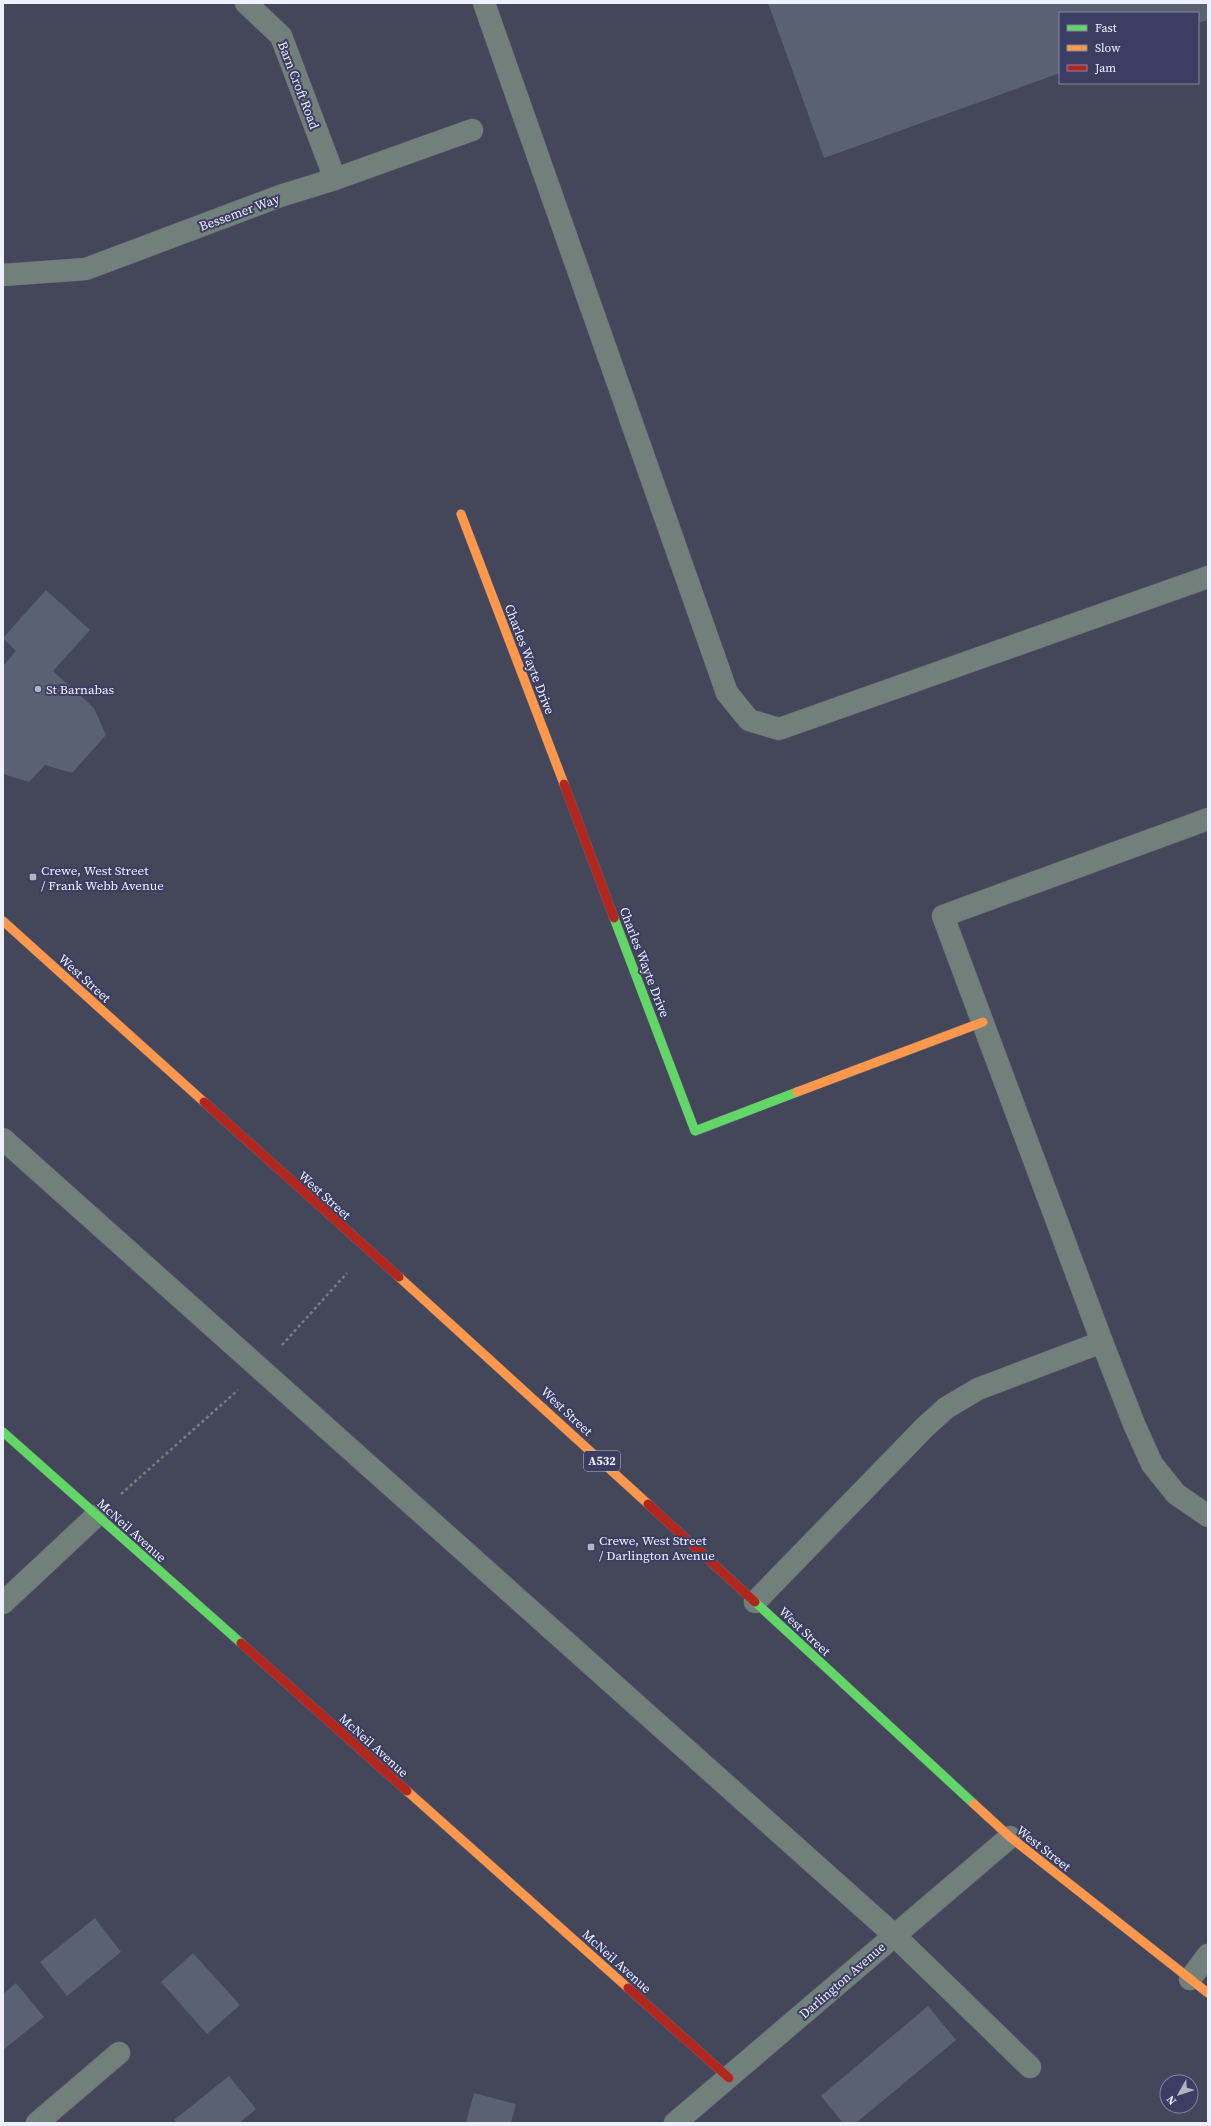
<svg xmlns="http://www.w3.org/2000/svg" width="1211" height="2126" font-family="'Source Serif 4',serif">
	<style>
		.building { fill: #5a6172 }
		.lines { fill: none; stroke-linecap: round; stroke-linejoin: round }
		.lane-casing { stroke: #616372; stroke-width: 23 }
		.street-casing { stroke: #616372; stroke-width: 23 }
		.fast-casing { stroke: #616372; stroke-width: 10 }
		.slow-casing { stroke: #616372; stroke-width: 10 }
		.jam-casing { stroke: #616372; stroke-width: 10 }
		.path { stroke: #768081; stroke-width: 2.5; stroke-dasharray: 3 3; stroke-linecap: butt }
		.lane { stroke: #72807b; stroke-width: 22 }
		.street { stroke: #72807b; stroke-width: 22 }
		.fast { stroke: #63d668; stroke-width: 9 }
		.slow { stroke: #ff974d; stroke-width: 9 }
		.jam { stroke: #b3261e; stroke-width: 9 }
		.poi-dot { fill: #b2b4c4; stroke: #3b3e62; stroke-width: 1.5 }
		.labels { text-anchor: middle; stroke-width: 4; stroke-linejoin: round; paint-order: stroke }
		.shield { fill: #3b3e62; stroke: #b8bbcf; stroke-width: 1 }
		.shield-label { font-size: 12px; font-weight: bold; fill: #eef0fe }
		.street-label { font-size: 13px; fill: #eef0fe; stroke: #3b3e62 }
		.poi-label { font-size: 13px; fill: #eef0fe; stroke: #3b3e62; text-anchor: start }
	</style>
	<rect width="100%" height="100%" fill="#444659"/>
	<!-- building -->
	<g class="building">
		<path d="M768,3H1208V20L1198,23V13H1060V73L824,158Z"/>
		<path d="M46,590L90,630L53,671L94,708L106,735L72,773L45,765L29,782L3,774V666L16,651L3,638Z"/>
		<path d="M95,1918L121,1952L67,1996L40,1962Z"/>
		<path d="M193,1953L240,2005L207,2034L161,1982Z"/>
		<path d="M16,1983L44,2017L3,2050V1994Z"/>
		<path d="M928,2006L956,2040L856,2123H843L821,2096Z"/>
		<path d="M229,2076L256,2109L239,2123H177L174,2120Z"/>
		<path d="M474,2093L516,2104L511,2123H466Z"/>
	</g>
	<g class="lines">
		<!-- lane casing -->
		<g class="lane-casing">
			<g id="lane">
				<path d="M484,3L727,693L749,720L779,729L1208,577"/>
				<path d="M3,1139L894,1935L1030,2067"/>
			</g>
		</g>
		<!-- street casing -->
		<g class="street-casing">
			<g id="street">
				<path d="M246,3L281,36L335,179"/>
				<path d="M3,275L86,269L280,196L335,179L472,130"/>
				<path d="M1208,819L943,916L1102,1342L1134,1424L1152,1464L1176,1494L1208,1516"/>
				<path d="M755,1602L925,1427L946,1408L978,1389L1102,1342"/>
				<path d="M3,1603L96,1516"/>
				<path d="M1190,1979L1208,1955"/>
				<path d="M37,2123L119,2053"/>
				<path d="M675,2123L1010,1837"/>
			</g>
		</g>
		<!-- fast casing -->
		<g class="fast-casing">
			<g id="fast">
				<path d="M614,918L695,1131L797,1092"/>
				<path d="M3,1432L241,1643"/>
				<path d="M755,1602L974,1804"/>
			</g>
		</g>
		<!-- slow casing -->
		<g class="slow-casing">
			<g id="slow">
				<path d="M461,514L564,784"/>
				<path d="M3,921L204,1102"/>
				<path d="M797,1092L983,1022"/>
				<path d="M399,1277L648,1504"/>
				<path d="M407,1791L628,1988"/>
				<path d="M974,1804L1010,1837L1208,1993"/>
			</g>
		</g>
		<!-- jam casing -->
		<g class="jam-casing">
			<g id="jam">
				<path d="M564,784L614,918"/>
				<path d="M204,1102L399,1277"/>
				<path d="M648,1504L755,1602"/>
				<path d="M241,1643L407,1791"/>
				<path d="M628,1988L729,2078"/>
			</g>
		</g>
		<!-- path -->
		<g class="path">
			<path d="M282,1345L347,1273"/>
			<path d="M121,1494L238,1390"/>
		</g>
		<!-- lane -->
		<use href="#lane" class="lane"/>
		<!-- street -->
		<use href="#street" class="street"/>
		<!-- fast -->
		<use href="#fast" class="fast"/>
		<!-- slow -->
		<use href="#slow" class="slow"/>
		<!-- jam -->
		<use href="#jam" class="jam"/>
	</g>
	<!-- markers -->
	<g class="poi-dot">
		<circle cx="38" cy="689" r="4"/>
		<rect x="29" y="873" width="8" height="8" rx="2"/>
		<rect x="587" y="1543" width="8" height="8" rx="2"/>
	</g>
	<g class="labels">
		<!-- shield labels -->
		<rect class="shield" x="584" y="1451" width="36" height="20" rx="3"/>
		<g class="shield-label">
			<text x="602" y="1465">A532</text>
		</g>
		<!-- street labels -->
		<g class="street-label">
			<text transform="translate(299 85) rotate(69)" y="5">Barn Croft Road</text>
			<text transform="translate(239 212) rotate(-20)" y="5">Bessemer Way</text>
			<text transform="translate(530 659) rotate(69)" y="5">Charles Wayte Drive</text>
			<text transform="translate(645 962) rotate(69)" y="5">Charles Wayte Drive</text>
			<text transform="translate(85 978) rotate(42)" y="5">West Street</text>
			<text transform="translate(325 1195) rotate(42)" y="5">West Street</text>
			<text transform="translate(567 1411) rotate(43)" y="5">West Street</text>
			<text transform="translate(132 1530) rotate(42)" y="5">McNeil Avenue</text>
			<text transform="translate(805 1631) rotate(43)" y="5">West Street</text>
			<text transform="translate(374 1745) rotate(42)" y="5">McNeil Avenue</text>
			<text transform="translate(1044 1848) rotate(38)" y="5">West Street</text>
			<text transform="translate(617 1961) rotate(42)" y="5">McNeil Avenue</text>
			<text transform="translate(842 1980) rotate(-41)" y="5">Darlington Avenue</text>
		</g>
		<!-- poi labels -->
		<g class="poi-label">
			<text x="46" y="694">St Barnabas</text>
			<text x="41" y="875">Crewe, West Street<tspan x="41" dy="15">/ Frank Webb Avenue</tspan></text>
			<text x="599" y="1545">Crewe, West Street<tspan x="599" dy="15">/ Darlington Avenue</tspan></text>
		</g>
	</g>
	<!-- border -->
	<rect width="1211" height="2126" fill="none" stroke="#eef0fe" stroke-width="8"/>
	<!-- legend -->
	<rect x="1059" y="12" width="140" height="72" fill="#3b3e62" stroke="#8385a0"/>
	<rect x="1067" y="25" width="20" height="6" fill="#63d668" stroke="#8385a0"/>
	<text x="1095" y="32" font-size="12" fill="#eef0fe">Fast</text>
	<rect x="1067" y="45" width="20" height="6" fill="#ff974d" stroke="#8385a0"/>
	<text x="1095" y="52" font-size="12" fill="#eef0fe">Slow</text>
	<rect x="1067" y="65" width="20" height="6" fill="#b3261e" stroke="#8385a0"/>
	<text x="1095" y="72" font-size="12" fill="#eef0fe">Jam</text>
	<!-- north arrow -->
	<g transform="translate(1179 2094) rotate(231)"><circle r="19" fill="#3b3e62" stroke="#8385a0"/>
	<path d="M0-3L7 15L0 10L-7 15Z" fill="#b2b4c4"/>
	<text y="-6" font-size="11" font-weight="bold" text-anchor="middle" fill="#eef0fe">N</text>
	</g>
</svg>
